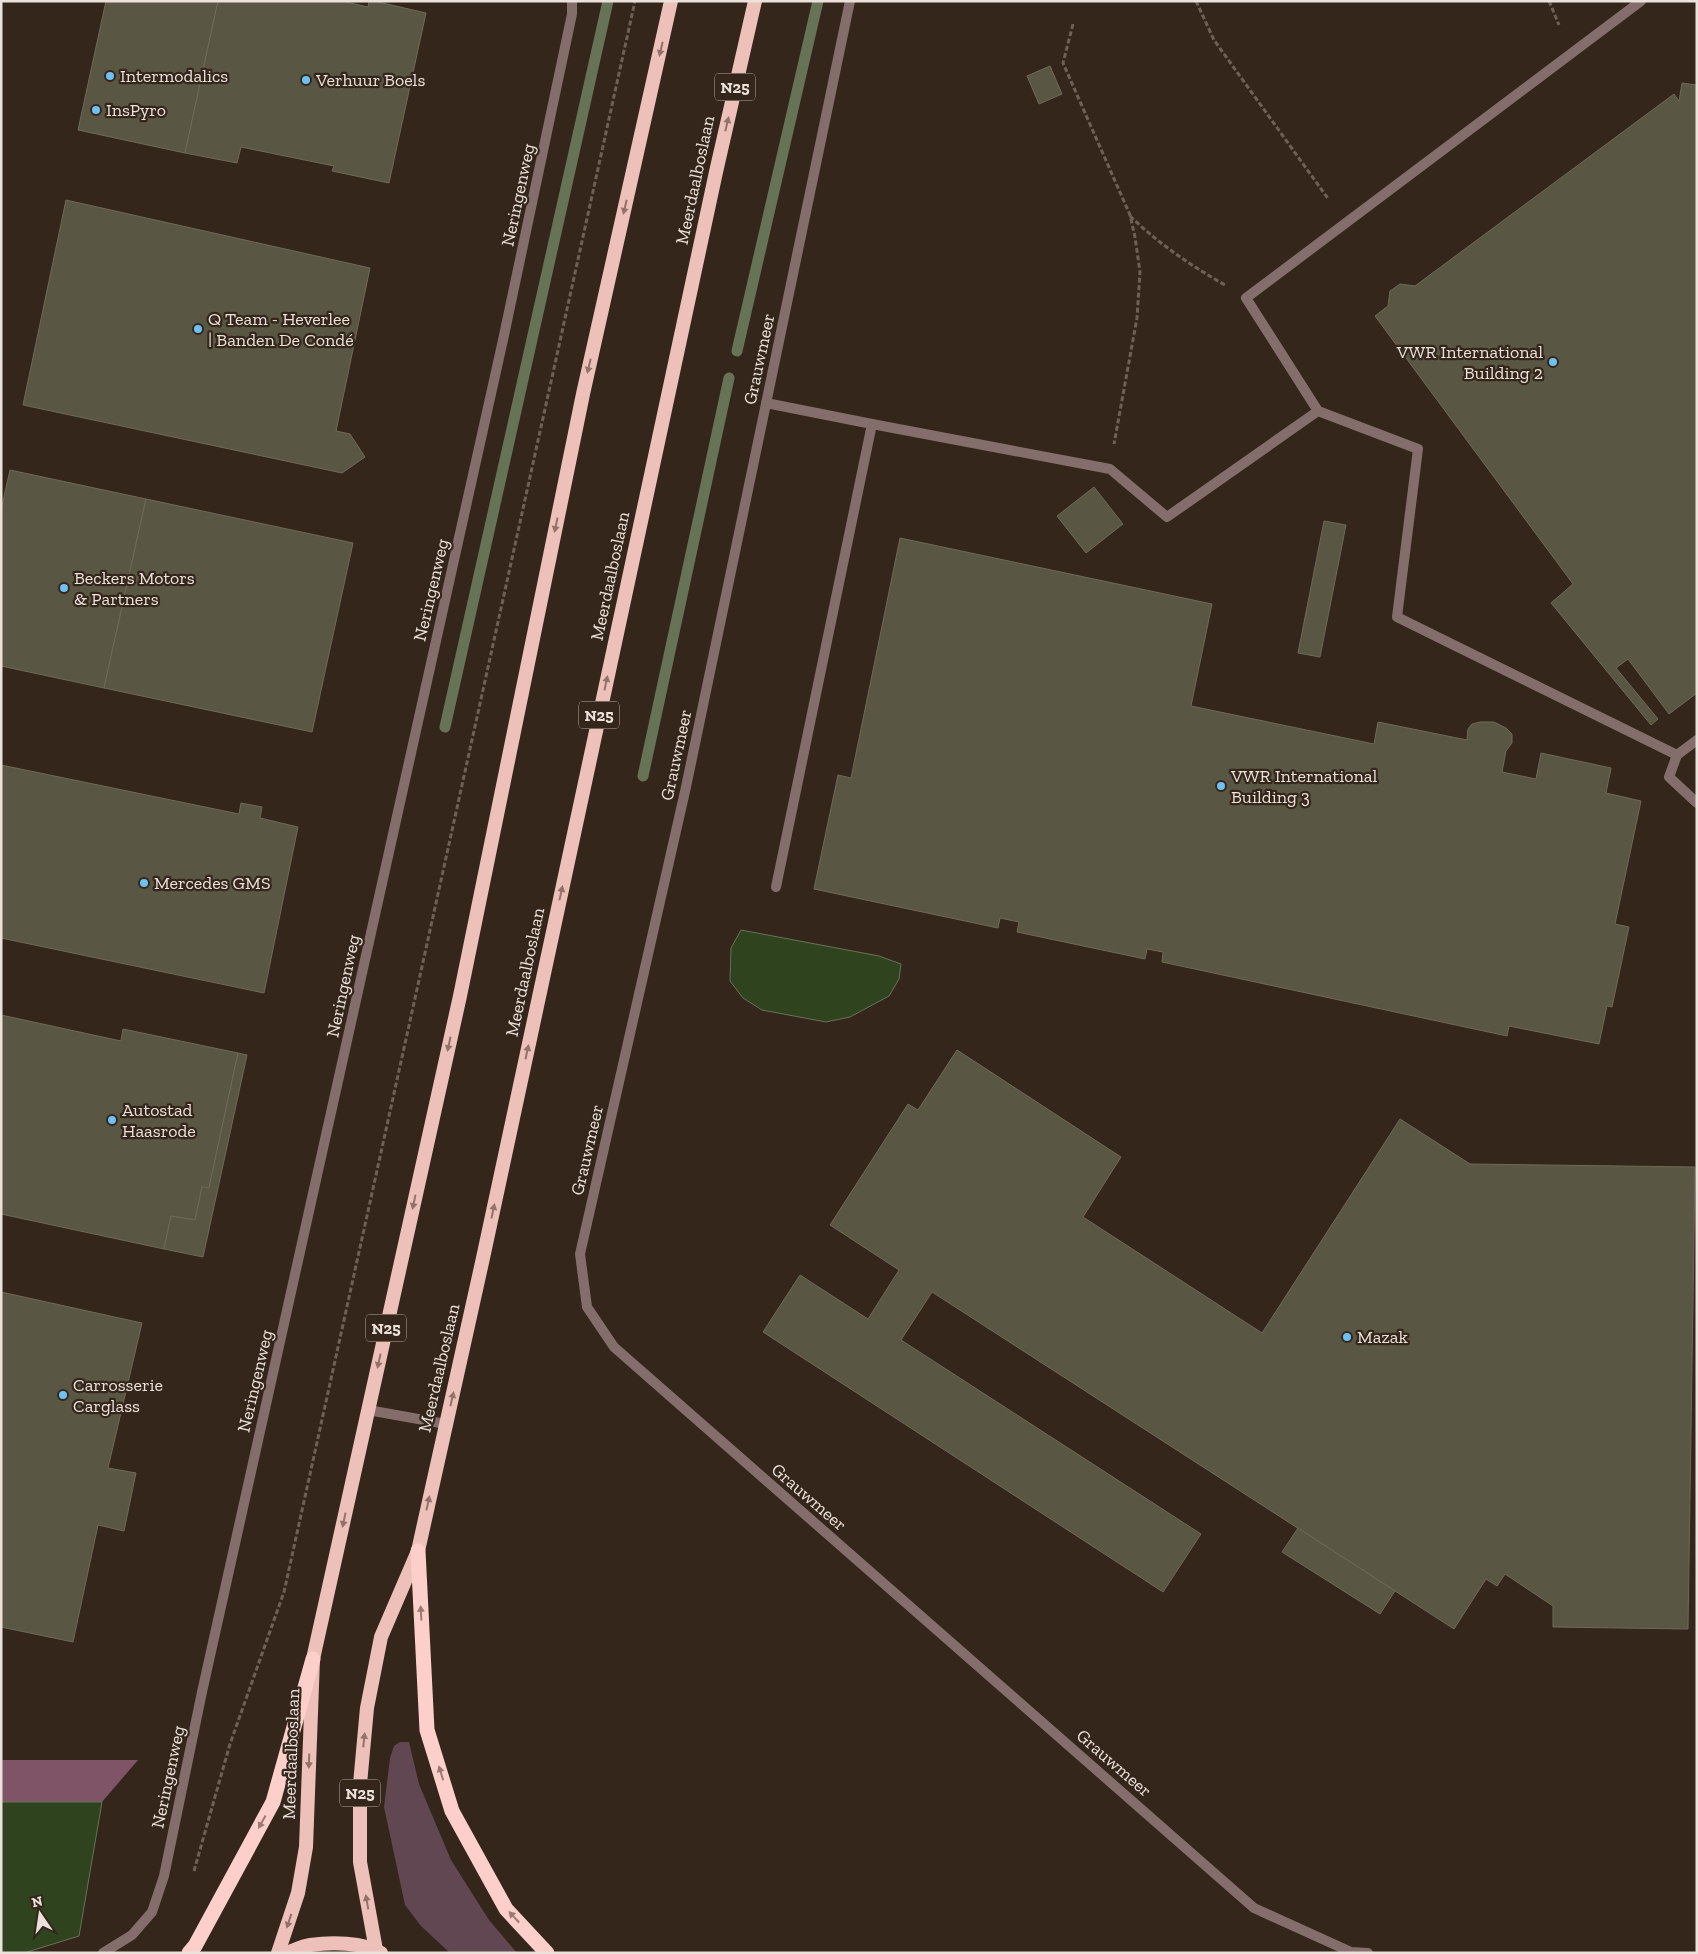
<svg xmlns="http://www.w3.org/2000/svg" width="1698" height="1954" font-family="'Zilla Slab',serif">
	<style>
		.green { fill: #604751 }
		.forest { fill: #805467 }
		.water { fill: #2f431e; stroke: #677357 }
		.lines { fill: none; stroke-linecap: round; stroke-linejoin: round }
		.stream { stroke: #677357; stroke-width: 11 }
		.building { fill: #5a5644; stroke: #6e6a58 }
		.path { stroke: #6d6157; stroke-width: 3; stroke-dasharray: 5 2.5; stroke-linecap: butt }
		.service { stroke: #846e6b; stroke-width: 10 }
		.minor { stroke: #846e6b; stroke-width: 10 }
		.trunk { stroke: #eec0ba; stroke-width: 14 }
		.motorway { stroke: #fccfca; stroke-width: 15 }
		.oneway { fill: #91736a }
		.oneway2 { fill: #987a72 }
		.poi-dot { fill: #6ec2f3; stroke: #34261b; stroke-width: 2 }
		.labels { text-anchor: middle; stroke-width: 4.5; stroke-linejoin: round; paint-order: stroke }
		.shield { fill: #34261b; stroke: #b4aaa1; stroke-width: 1 }
		.shield-label { font-size: 16px; font-weight: bold; fill: #ebe2db }
		.poi-label { font-size: 18px; fill: #ebe2db; stroke: #34261b; text-anchor: start }
		.street-label { font-size: 18px; fill: #ebe2db; stroke: #34261b }
	</style>
	<rect width="100%" height="100%" fill="#34261b"/>
	<!-- green -->
	<path class="green" d="M400,1742H409L419,1784L451,1860L489,1920L517,1953H450L421,1926L405,1905L384,1807L390,1758L394,1746Z"/>
	<!-- forest -->
	<path class="forest" d="M1,1760H138L102,1802H1Z"/>
	<!-- water -->
	<g class="water">
		<path d="M741,930L879,956L901,964L899,979L889,996L850,1017L826,1022L762,1010L743,998L730,981L731,948Z"/>
		<path d="M1,1802H102L79,1936L24,1953H1Z"/>
	</g>
	<g class="lines">
		<!-- stream -->
		<g class="stream">
			<path d="M737,351L818,1"/>
			<path d="M445,727L608,1"/>
			<path d="M643,776L729,378"/>
		</g>
	</g>
	<!-- building -->
	<g class="building">
		<path d="M106,1H218L185,153L78,130Z"/>
		<path d="M218,1H342L368,7L369,1H374L426,13L389,183L332,171L334,166L241,147L237,163L185,153Z"/>
		<path d="M1050,66L1062,94L1039,104L1027,76Z"/>
		<path d="M1682,83L1697,85V693L1669,714L1628,659L1616,668L1658,719L1651,725L1551,603L1573,584L1375,316L1388,306L1390,291L1400,284L1415,286L1674,94L1679,101Z"/>
		<path d="M66,200L370,268L336,431L350,434L365,457L342,473L23,405Z"/>
		<path d="M10,470L146,499L104,688L1,666V510Z"/>
		<path d="M1094,487L1123,524L1086,553L1057,516Z"/>
		<path d="M146,499L353,543L312,732L104,688Z"/>
		<path d="M1324,521L1346,525L1320,657L1298,653Z"/>
		<path d="M900,538L1212,604L1191,706L1374,744L1378,722L1467,740L1468,729L1472,724L1480,722H1494L1506,728L1512,734V743L1506,751L1502,772L1536,779L1541,753L1611,768L1606,793L1641,801L1615,924L1629,927L1612,1007L1607,1006L1599,1044L1509,1026L1507,1036L1162,962L1163,952L1147,949L1145,959L1017,932L1019,922L1000,918L998,928L814,889L838,775L851,778Z"/>
		<path d="M1,765L239,814L241,803L262,807L260,818L298,827L264,993L1,938Z"/>
		<path d="M1,1015L121,1041L123,1029L238,1053L209,1188L202,1187L195,1220L171,1216L164,1249L1,1214Z"/>
		<path d="M957,1050L1121,1157L1083,1217L1262,1333L1400,1119L1470,1164L1695,1167L1688,1629L1553,1627V1606L1505,1574L1497,1586L1486,1579L1454,1629L932,1292L901,1340L1201,1534L1163,1592L763,1332L800,1275L868,1319L899,1270L830,1225L908,1104L918,1110Z"/>
		<path d="M238,1053L247,1055L203,1257L164,1249L171,1216L195,1220L202,1187L209,1188Z"/>
		<path d="M1,1292L142,1323L108,1468L136,1473L124,1531L98,1525L73,1642L1,1627Z"/>
		<path d="M1298,1528L1395,1591L1380,1614L1282,1552Z"/>
	</g>
	<g class="lines">
		<!-- path -->
		<g class="path">
			<path d="M1196,1L1214,40L1329,200"/>
			<path d="M1549,1L1559,25"/>
			<path d="M1073,24L1063,63L1130,215L1135,237L1140,272L1137,318L1114,444"/>
			<path d="M1130,216C1159,244 1190,265 1225,285"/>
			<path d="M194,1871L230,1744L284,1592L635,1"/>
		</g>
		<!-- service -->
		<g class="service">
			<path d="M1641,1L1246,298L1318,411L1418,449L1397,617L1677,755L1697,740"/>
			<path d="M766,403L872,424"/>
			<path d="M1677,755L1669,777L1697,803"/>
			<path d="M776,887L872,424L1110,469L1167,517L1318,411"/>
			<path d="M368,1410L446,1424"/>
		</g>
		<!-- minor -->
		<g class="minor">
			<path d="M850,1L686,787L580,1254L587,1307L614,1347L1254,1908L1351,1952L1368,1953"/>
			<path d="M103,1953L132,1935L152,1912L164,1876L202,1692L503,340L572,14V1"/>
		</g>
		<!-- trunk -->
		<g class="trunk">
			<path d="M376,1950L360,1862V1784L367,1708L381,1637L418,1551L483,1258L716,172L755,1"/>
			<path d="M278,1953L298,1893L306,1847L313,1659L460,996L583,394L671,1"/>
			<path d="M287,1953C295,1950 303,1946 310,1945C331,1942 363,1942 381,1953"/>
		</g>
		<!-- motorway -->
		<g class="motorway">
			<path d="M418,1551L427,1730L452,1811L506,1909L547,1953"/>
			<path d="M189,1953L195,1946L273,1802L313,1659"/>
		</g>
	</g>
	<!-- one-way arrows -->
	<defs><path id="oneway-solid" d="M-6-.8H1V-3.2L6.5 0L1 3.2V.8H-6Z" transform="scale(1.25)"/></defs>
	<g class="oneway">
		<use href="#oneway-solid" transform="translate(661 49) rotate(103)"/>
		<use href="#oneway-solid" transform="translate(727 124) rotate(-77)"/>
		<use href="#oneway-solid" transform="translate(625 207) rotate(103)"/>
		<use href="#oneway-solid" transform="translate(589 366) rotate(103)"/>
		<use href="#oneway-solid" transform="translate(556 525) rotate(102)"/>
		<use href="#oneway-solid" transform="translate(606 683) rotate(-78)"/>
		<use href="#oneway-solid" transform="translate(561 893) rotate(-78)"/>
		<use href="#oneway-solid" transform="translate(449 1044) rotate(102)"/>
		<use href="#oneway-solid" transform="translate(527 1052) rotate(-78)"/>
		<use href="#oneway-solid" transform="translate(414 1202) rotate(102)"/>
		<use href="#oneway-solid" transform="translate(493 1211) rotate(-78)"/>
		<use href="#oneway-solid" transform="translate(379 1361) rotate(102)"/>
		<use href="#oneway-solid" transform="translate(452 1399) rotate(-77)"/>
		<use href="#oneway-solid" transform="translate(428 1503) rotate(-78)"/>
		<use href="#oneway-solid" transform="translate(344 1520) rotate(102)"/>
		<use href="#oneway-solid" transform="translate(364 1740) rotate(-84)"/>
		<use href="#oneway-solid" transform="translate(309 1761) rotate(92)"/>
		<use href="#oneway-solid" transform="translate(367 1902) rotate(-100)"/>
		<use href="#oneway-solid" transform="translate(289 1921) rotate(108)"/>
	</g>
	<g class="oneway2">
		<use href="#oneway-solid" transform="translate(421 1613) rotate(-93)"/>
		<use href="#oneway-solid" transform="translate(441 1773) rotate(-107)"/>
		<use href="#oneway-solid" transform="translate(262 1822) rotate(119)"/>
		<use href="#oneway-solid" transform="translate(514 1917) rotate(-133)"/>
	</g>
	<!-- markers -->
	<g class="poi-dot">
		<circle cx="110" cy="76" r="5"/>
		<circle cx="306" cy="80" r="5"/>
		<circle cx="96" cy="110" r="5"/>
		<circle cx="198" cy="329" r="5"/>
		<circle cx="1553" cy="362" r="5"/>
		<circle cx="64" cy="588" r="5"/>
		<circle cx="1221" cy="786" r="5"/>
		<circle cx="144" cy="883" r="5"/>
		<circle cx="112" cy="1120" r="5"/>
		<circle cx="1347" cy="1337" r="5"/>
		<circle cx="63" cy="1395" r="5"/>
	</g>
	<g class="labels">
		<!-- shield labels -->
		<g class="shield">
			<rect x="715" y="73.5" width="40" height="27" rx="4"/>
			<rect x="579" y="701.5" width="40" height="27" rx="4"/>
			<rect x="366" y="1314.5" width="40" height="27" rx="4"/>
			<rect x="340" y="1779.5" width="40" height="27" rx="4"/>
		</g>
		<g class="shield-label">
			<text x="735" y="93">N25</text>
			<text x="599" y="721">N25</text>
			<text x="386" y="1334">N25</text>
			<text x="360" y="1799">N25</text>
		</g>
		<!-- poi labels -->
		<g class="poi-label">
			<text x="120" y="82">Intermodalics</text>
			<text x="316" y="86">Verhuur Boels</text>
			<text x="106" y="116">InsPyro</text>
			<text x="208" y="325">Q Team - Heverlee<tspan x="208" dy="21">| Banden De Condé</tspan></text>
			<text x="1543" y="358" text-anchor="end">VWR International<tspan x="1543" dy="21">Building 2</tspan></text>
			<text x="74" y="584">Beckers Motors<tspan x="74" dy="21">&amp; Partners</tspan></text>
			<text x="1231" y="782">VWR International<tspan x="1231" dy="21">Building 3</tspan></text>
			<text x="154" y="889">Mercedes GMS</text>
			<text x="122" y="1116">Autostad<tspan x="122" dy="21">Haasrode</tspan></text>
			<text x="1357" y="1343">Mazak</text>
			<text x="73" y="1391">Carrosserie<tspan x="73" dy="21">Carglass</tspan></text>
		</g>
		<!-- street labels -->
		<g class="street-label">
			<text transform="translate(695 180) rotate(-78)" y="6">Meerdaalboslaan</text>
			<text transform="translate(518 195) rotate(-78)" y="6">Neringenweg</text>
			<text transform="translate(759 359) rotate(-78)" y="6">Grauwmeer</text>
			<text transform="translate(610 576) rotate(-78)" y="6">Meerdaalboslaan</text>
			<text transform="translate(431 590) rotate(-77)" y="6">Neringenweg</text>
			<text transform="translate(676 755) rotate(-78)" y="6">Grauwmeer</text>
			<text transform="translate(525 972) rotate(-78)" y="6">Meerdaalboslaan</text>
			<text transform="translate(343 986) rotate(-78)" y="6">Neringenweg</text>
			<text transform="translate(587 1150) rotate(-77)" y="6">Grauwmeer</text>
			<text transform="translate(439 1368) rotate(-77)" y="6">Meerdaalboslaan</text>
			<text transform="translate(255 1381) rotate(-77)" y="6">Neringenweg</text>
			<text transform="translate(809 1497) rotate(41)" y="6">Grauwmeer</text>
			<text transform="translate(291 1754) rotate(-88)" y="6">Meerdaalboslaan</text>
			<text transform="translate(1114 1763) rotate(41)" y="6">Grauwmeer</text>
			<text transform="translate(168 1777) rotate(-78)" y="6">Neringenweg</text>
		</g>
	</g>
	<!-- border -->
	<rect width="1698" height="1954" fill="none" stroke="#ebe2db" stroke-width="5"/>
	<!-- north arrow -->
	<g transform="translate(40 1914) rotate(347)" stroke="#34261b" stroke-width="4" paint-order="stroke">
	<path d="M0-4L9 19L0 12L-9 19Z" fill="#ebe2db"/>
	<text y="-8" font-size="14" font-weight="bold" text-anchor="middle" fill="#ebe2db">N</text>
	</g>
</svg>
